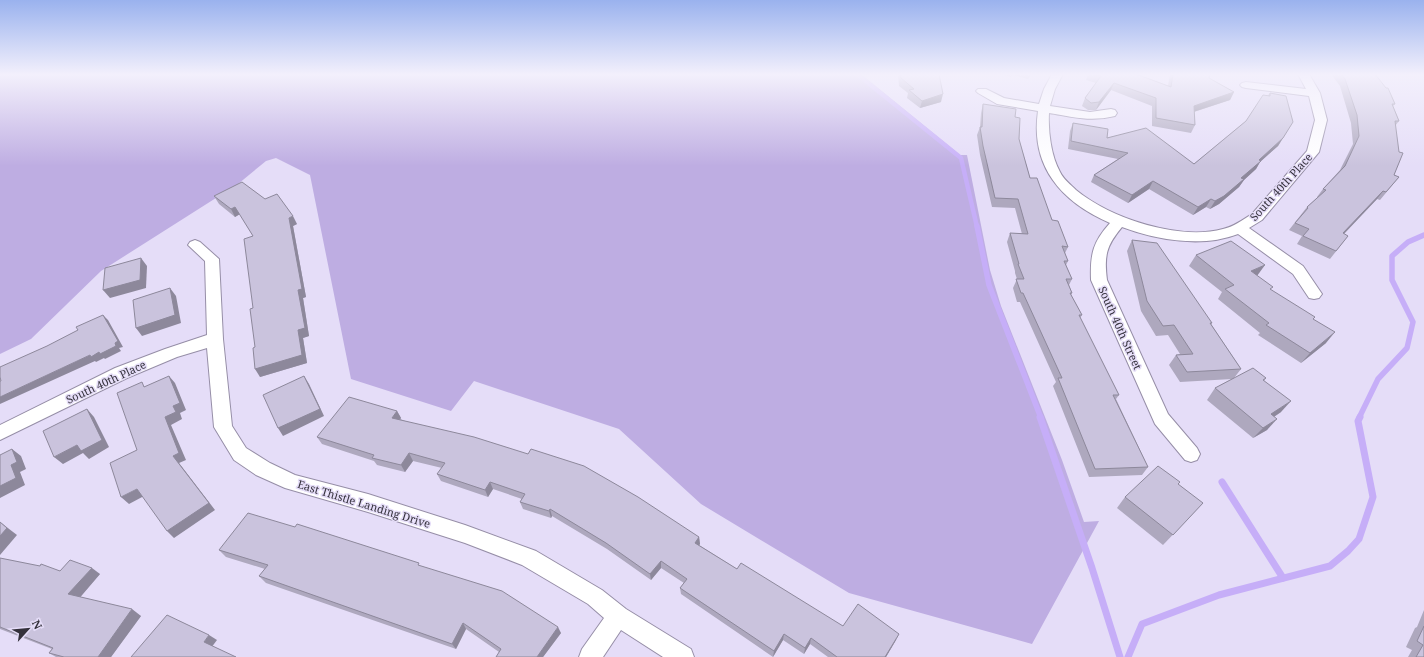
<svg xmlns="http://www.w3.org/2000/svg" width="1424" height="657" font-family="'Noto Serif',serif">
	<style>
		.green { fill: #beade2 }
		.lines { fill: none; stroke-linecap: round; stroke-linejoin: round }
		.stream-far2 { stroke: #c6aef8; stroke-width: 4.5 }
		.stream-far1 { stroke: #c6aef8; stroke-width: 5.5 }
		.stream { stroke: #c6aef8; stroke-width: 7 }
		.street-casing { stroke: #968ea7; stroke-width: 2 }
		.street { fill: #fff; fill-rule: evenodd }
		.wall { fill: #aea8be }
		.shaded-wall { fill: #8d889b }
		.building { fill: #cac3dd; stroke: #8d889b }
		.labels { text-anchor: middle; stroke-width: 3; stroke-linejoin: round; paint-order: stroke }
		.street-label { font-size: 11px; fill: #34313b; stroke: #e5ddf8 }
	</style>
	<rect width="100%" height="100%" fill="#e5ddf8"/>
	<!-- green -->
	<path class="green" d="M0,74H861L960,155H967L990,270L1001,306L1062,460L1084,522L1099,521L1032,644L849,593L701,504L619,429L474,381L451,411L351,379L310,175L276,158L266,161L238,184L101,271L31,339L0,354Z"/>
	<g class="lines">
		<!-- stream-far2 -->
		<path class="stream-far2" d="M857,74L961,158L977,227"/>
		<!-- stream-far1 -->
		<g class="stream-far1">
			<path d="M977,226L989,285L1041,418"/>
			<path d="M1359,418L1378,379L1407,348L1413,322L1392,280V256L1408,242L1424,235"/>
		</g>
		<!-- stream -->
		<g class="stream">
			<path d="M1040,417L1092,568L1120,657"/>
			<path d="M1222,482L1283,578"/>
			<path d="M1128,657L1142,624L1219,595L1330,566L1348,551L1359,539L1373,497L1358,421L1360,417"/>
		</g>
		<!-- street casing -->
		<g class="street-casing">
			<g id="street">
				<path d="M1052,74H1063L1055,89L1050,106L1090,112L1111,109L1115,110L1117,113L1115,116C1090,122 1074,117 1049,113C1048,131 1051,156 1060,172C1063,179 1071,185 1076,190C1110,218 1179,241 1223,229C1233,227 1243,220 1252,214L1307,151L1315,120L1309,96L1246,88L1242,87L1240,85L1242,83L1246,82L1306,89L1298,74H1309L1320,93L1327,120L1319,152L1262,220L1249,228L1303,266L1322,294L1319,298L1314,299L1309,298L1293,274L1238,234C1202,248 1157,240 1122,227C1106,246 1104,256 1107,280L1168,414L1197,448L1200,454L1197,460L1191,462L1185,460L1155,424L1091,280C1090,254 1093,242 1110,223C1061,202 1030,166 1038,111L997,104L978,93L976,91L978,89H986L1004,98L1039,104L1044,89Z"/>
				<path d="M195,240L200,242L219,259L223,339L232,426L246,448L270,463L295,475L368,494L465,525L536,551L602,590L626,609L691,649L694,657H663L621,630L603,657H579L582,649L604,618L588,604L522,565L465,543L368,512L285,488L256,475L234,460L214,427L207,348L177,357L127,378L0,440V425L115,368L165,349L207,335L205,261L188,245L190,242Z"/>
			</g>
		</g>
		<!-- street -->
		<use href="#street" class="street"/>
	</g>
	<!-- wall -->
	<g class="wall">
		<path d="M898,74H939L941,102L920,108L907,98L908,93L899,86Z"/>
		<path d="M1000,74H1032L1028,79L1012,75L1011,77Z"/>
		<path d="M1088,74H1136L1168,86L1170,74H1210L1209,78L1234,92L1230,100L1194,112L1195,125L1191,133L1152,126V106L1111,90L1096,110H1088L1082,106L1085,98L1096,83L1086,80Z"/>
		<path d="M1331,74H1375L1395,104L1393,106L1399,121L1395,126L1394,175L1399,177L1380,200L1377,199L1344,234L1348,236L1330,259L1297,244L1302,236L1289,230L1307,207L1318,197H1317L1323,189L1340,170L1353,144L1351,123L1340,86Z"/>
		<path d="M1270,93L1283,138L1278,146L1260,162L1256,169L1244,180L1239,187L1219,204L1210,209L1206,207L1193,215L1149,189L1128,203L1091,182L1094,175L1118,159L1068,149L1070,131L1073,123L1107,138L1194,164L1246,121Z"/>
		<path d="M983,104L1015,117L1019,139L1030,178L1052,220L1068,247L1065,253L1068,261L1066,265L1072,279L1069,285L1072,293L1071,295L1082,315L1080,318L1119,395L1116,399L1148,467L1142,475L1089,477L1053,386L1056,382L1020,302H1017L1013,288L1017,279L1015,273V271L1007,242L1010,233L1022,234L1015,208L992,207L980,155L977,135L980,127L981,113Z"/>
		<path d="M214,196L297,224L293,226L306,297L303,298L309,336L303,338L307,363L260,377L255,347L253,308V236L240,214L235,217L219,204Z"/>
		<path d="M1132,240L1212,323L1211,324L1241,369L1234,378H1266L1264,381L1281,412L1274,417L1267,430L1253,438L1207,400L1215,388L1232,379L1180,382L1169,365L1176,355L1180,354L1168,335L1156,336L1141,311L1127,251Z"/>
		<path d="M1196,255L1257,276L1271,290L1313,319L1326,343L1301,363L1258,335L1260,333L1218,299L1222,292L1189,266Z"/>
		<path d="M397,411L401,418L400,419L699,537L700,544L699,545L737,569L843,626L896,640L886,657H828L810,644L804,654L783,640L773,657L681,594L680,588L684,583L661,568L651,580L607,549L552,516L551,518L523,509L520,502L522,499L493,489L488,497L441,481L437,474L442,468L413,461L405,472L377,465L374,461L322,444L317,437Z"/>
		<path d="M1125,497L1203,503L1163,545L1117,508Z"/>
		<path d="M219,550L420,566L561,633L543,657H496L499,652L466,629L456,649L266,583L259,576L265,569L226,557Z"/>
		<path d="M0,558L60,571L100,574L80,597L141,616L111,657H56L49,653L52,649L0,629Z"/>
		<path d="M1424,610V657H1408L1412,650L1406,647L1415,628L1417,627Z"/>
	</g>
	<!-- shaded-wall -->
	<g class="shaded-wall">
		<path d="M1114,83L1111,90L1096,110L1099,102Z"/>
		<path d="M1234,92L1230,100L1190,113L1194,106Z"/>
		<path d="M943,94L941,102L920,108L922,101Z"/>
		<path d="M1283,138L1278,146L1260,162L1256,169L1244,180L1239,187L1219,204L1210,209L1215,201L1241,178L1259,160Z"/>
		<path d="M1153,181L1149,189L1128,203L1132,195Z"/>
		<path d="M1383,191L1377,199L1337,241L1343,233Z"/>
		<path d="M1211,199L1206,207L1193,215L1198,207Z"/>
		<path d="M235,207L240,214L235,217L231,209Z"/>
		<path d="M293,216L297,224L293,226L306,297L303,298L309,336L303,338L307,363L260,377L255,369L298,330V290L289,218Z"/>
		<path d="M141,258L147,266L146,288L110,298L103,290Z"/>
		<path d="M1265,265L1257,276L1251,271Z"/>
		<path d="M170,288L176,296L181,323L142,336L136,328Z"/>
		<path d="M103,315L108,320L123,347L119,348L121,351L105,359L104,358L96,362L95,361L0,404V397L90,355L99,352Z"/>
		<path d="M1335,332L1326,343L1301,363L1310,353Z"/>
		<path d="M169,376L175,383L186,410L180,413L182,419L171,425L186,460L179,463L215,510L174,538L167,531L173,456L165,417L173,406Z"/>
		<path d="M304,376L309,384L324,416L283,436L278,428Z"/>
		<path d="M1291,401L1281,412L1261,425L1271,414Z"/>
		<path d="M87,409L94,417L109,447L89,459L83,453L63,464L54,457L77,445Z"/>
		<path d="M397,411L401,418L396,425L392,418Z"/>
		<path d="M1277,419L1267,430L1253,438L1263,428Z"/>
		<path d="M12,449L21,456L26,469L20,472L25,485L0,498V486Z"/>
		<path d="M409,453L413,461L405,472L401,465Z"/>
		<path d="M490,482L493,489L488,497L485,490Z"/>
		<path d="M137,489L144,496L129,504L121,497Z"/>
		<path d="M550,509L552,516L551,518L549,511Z"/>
		<path d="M0,522L17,535L0,555Z"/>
		<path d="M699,537L700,544L696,550L695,543Z"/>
		<path d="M661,561V568L651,580L650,574Z"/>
		<path d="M92,568L100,574L77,601L68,594Z"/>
		<path d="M132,609L141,616L111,657H98Z"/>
		<path d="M463,623L466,629L456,649L452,644Z"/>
		<path d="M558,627L561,633L543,657H537Z"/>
		<path d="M784,634L783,640L773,657L774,651Z"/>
		<path d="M899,634L896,640L886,657H885Z"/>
		<path d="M209,635L217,640L211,648L204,642Z"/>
		<path d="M811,638L810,644L804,654L805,648Z"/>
	</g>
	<!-- building -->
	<g class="building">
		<path d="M900,74H939L943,94L922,101L909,90L914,89L901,78Z"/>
		<path d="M1092,74H1136L1171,87L1173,74H1210L1209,78L1234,92L1194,106L1195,125L1156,118V98L1114,83L1099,102L1091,103L1085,98L1101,76Z"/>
		<path d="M1341,74H1375L1386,88H1388L1395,104H1392L1399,121H1395L1399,152L1403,153L1394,175L1399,177L1386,192L1383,191L1343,233L1348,236L1336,251L1303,236L1309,229L1295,223L1308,208L1307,207L1326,190L1323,189L1345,166L1359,136L1357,115L1345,79Z"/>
		<path d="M1270,93L1286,96L1293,122L1283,138L1259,160L1261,161L1241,178L1244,179L1224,196L1215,201L1211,199L1198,207L1153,181L1132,195L1094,175L1128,153L1071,141L1073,123L1108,129L1107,138L1146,128L1194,164L1246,121L1263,95L1270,96Z"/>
		<path d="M983,104L1016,109L1015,117L1020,118L1019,139L1030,178H1037L1052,220L1058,221L1068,247L1062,246L1068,261H1064L1072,279H1066L1072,293H1070L1082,315H1079L1119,395H1113L1148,467L1095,469L1058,378H1062L1023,293H1021L1016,279H1024L1018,264H1019L1010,233L1028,234L1018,199L995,198L983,146L980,127H982Z"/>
		<path d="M242,182L265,199L277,194L293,216L289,218L302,289L298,290L305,328L298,330L302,355L255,369L253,348L255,347L250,309L253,308L244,239L253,236L235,207L231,209L214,196Z"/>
		<path d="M1132,240L1157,243L1212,323H1210L1241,369L1187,372L1176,355L1193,354L1174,325L1163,326L1147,301Z"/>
		<path d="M1231,241L1265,265L1251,271L1273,287L1270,289L1315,317L1313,319L1335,332L1310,353L1266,325L1269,323L1225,289L1234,285L1196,255Z"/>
		<path d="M141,258L140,280L103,290L105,268Z"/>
		<path d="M170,288L175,315L136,328L133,300Z"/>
		<path d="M103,315L118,341L115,343L116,346L100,354L99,352L91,357L90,355L0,397V381H1L0,377V367L47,346L78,330L76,327Z"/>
		<path d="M1253,368L1266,378L1263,380L1291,401L1271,414L1277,419L1263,428L1215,388Z"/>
		<path d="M169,376L180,403L173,406L176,412L165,417L179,453L173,456L209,503L167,531L137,489L121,497L110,463L137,450L117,393L142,382L144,387Z"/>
		<path d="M304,376L320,409L278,428L263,395Z"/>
		<path d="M349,397L397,411L392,418L474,437L528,454L531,449L584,466L638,497L699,537L695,543L737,569L741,563L843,626L858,604L899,634L885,657H886H837L811,638L805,648L784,634L774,651L680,588L687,579L661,561L650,574L606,543L550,509L549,511L520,502L525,494L490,482L485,490L437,474L445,463L409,453L401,465L372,458L374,455L317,437Z"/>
		<path d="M87,409L102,440L81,451L77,445L54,457L43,431Z"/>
		<path d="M12,449L17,462L11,465L16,478L0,486V455Z"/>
		<path d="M1158,466L1180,482L1178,484L1203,503L1173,535L1125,497Z"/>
		<path d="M248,513L295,527L297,524L419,563L418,565L502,591L558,627L537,657H496L501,649L463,623L452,644L259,576L268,565L219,550Z"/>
		<path d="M0,522L7,528L0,536Z"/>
		<path d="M0,558L40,566L41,564L60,571L70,560L92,568L68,594L132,609L98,657H64L49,653L53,648L0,627Z"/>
		<path d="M167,615L209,635L204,642L236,657H131Z"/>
		<path d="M1424,626V657H1416L1423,645L1417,641Z"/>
	</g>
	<!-- sky -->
	<linearGradient id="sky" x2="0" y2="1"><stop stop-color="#9ab2ee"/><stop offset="0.45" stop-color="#f3f0fc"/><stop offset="1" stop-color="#f3f0fc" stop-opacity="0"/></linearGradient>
	<rect width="1424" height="166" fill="url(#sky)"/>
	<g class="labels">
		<!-- street labels -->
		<g class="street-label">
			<text transform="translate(1281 187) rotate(-48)" y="4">South 40th Place</text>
			<text transform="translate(1120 328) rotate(66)" y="4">South 40th Street</text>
			<text transform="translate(106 382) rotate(-25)" y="4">South 40th Place</text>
			<text transform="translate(364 504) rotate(17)" y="4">East Thistle Landing Drive</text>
		</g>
	</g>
	<!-- north arrow -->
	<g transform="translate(28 629) rotate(63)" stroke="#e5ddf8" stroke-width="3" paint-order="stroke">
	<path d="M0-3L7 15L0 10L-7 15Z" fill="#34313b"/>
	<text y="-6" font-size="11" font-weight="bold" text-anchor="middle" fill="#34313b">N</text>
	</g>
</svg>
